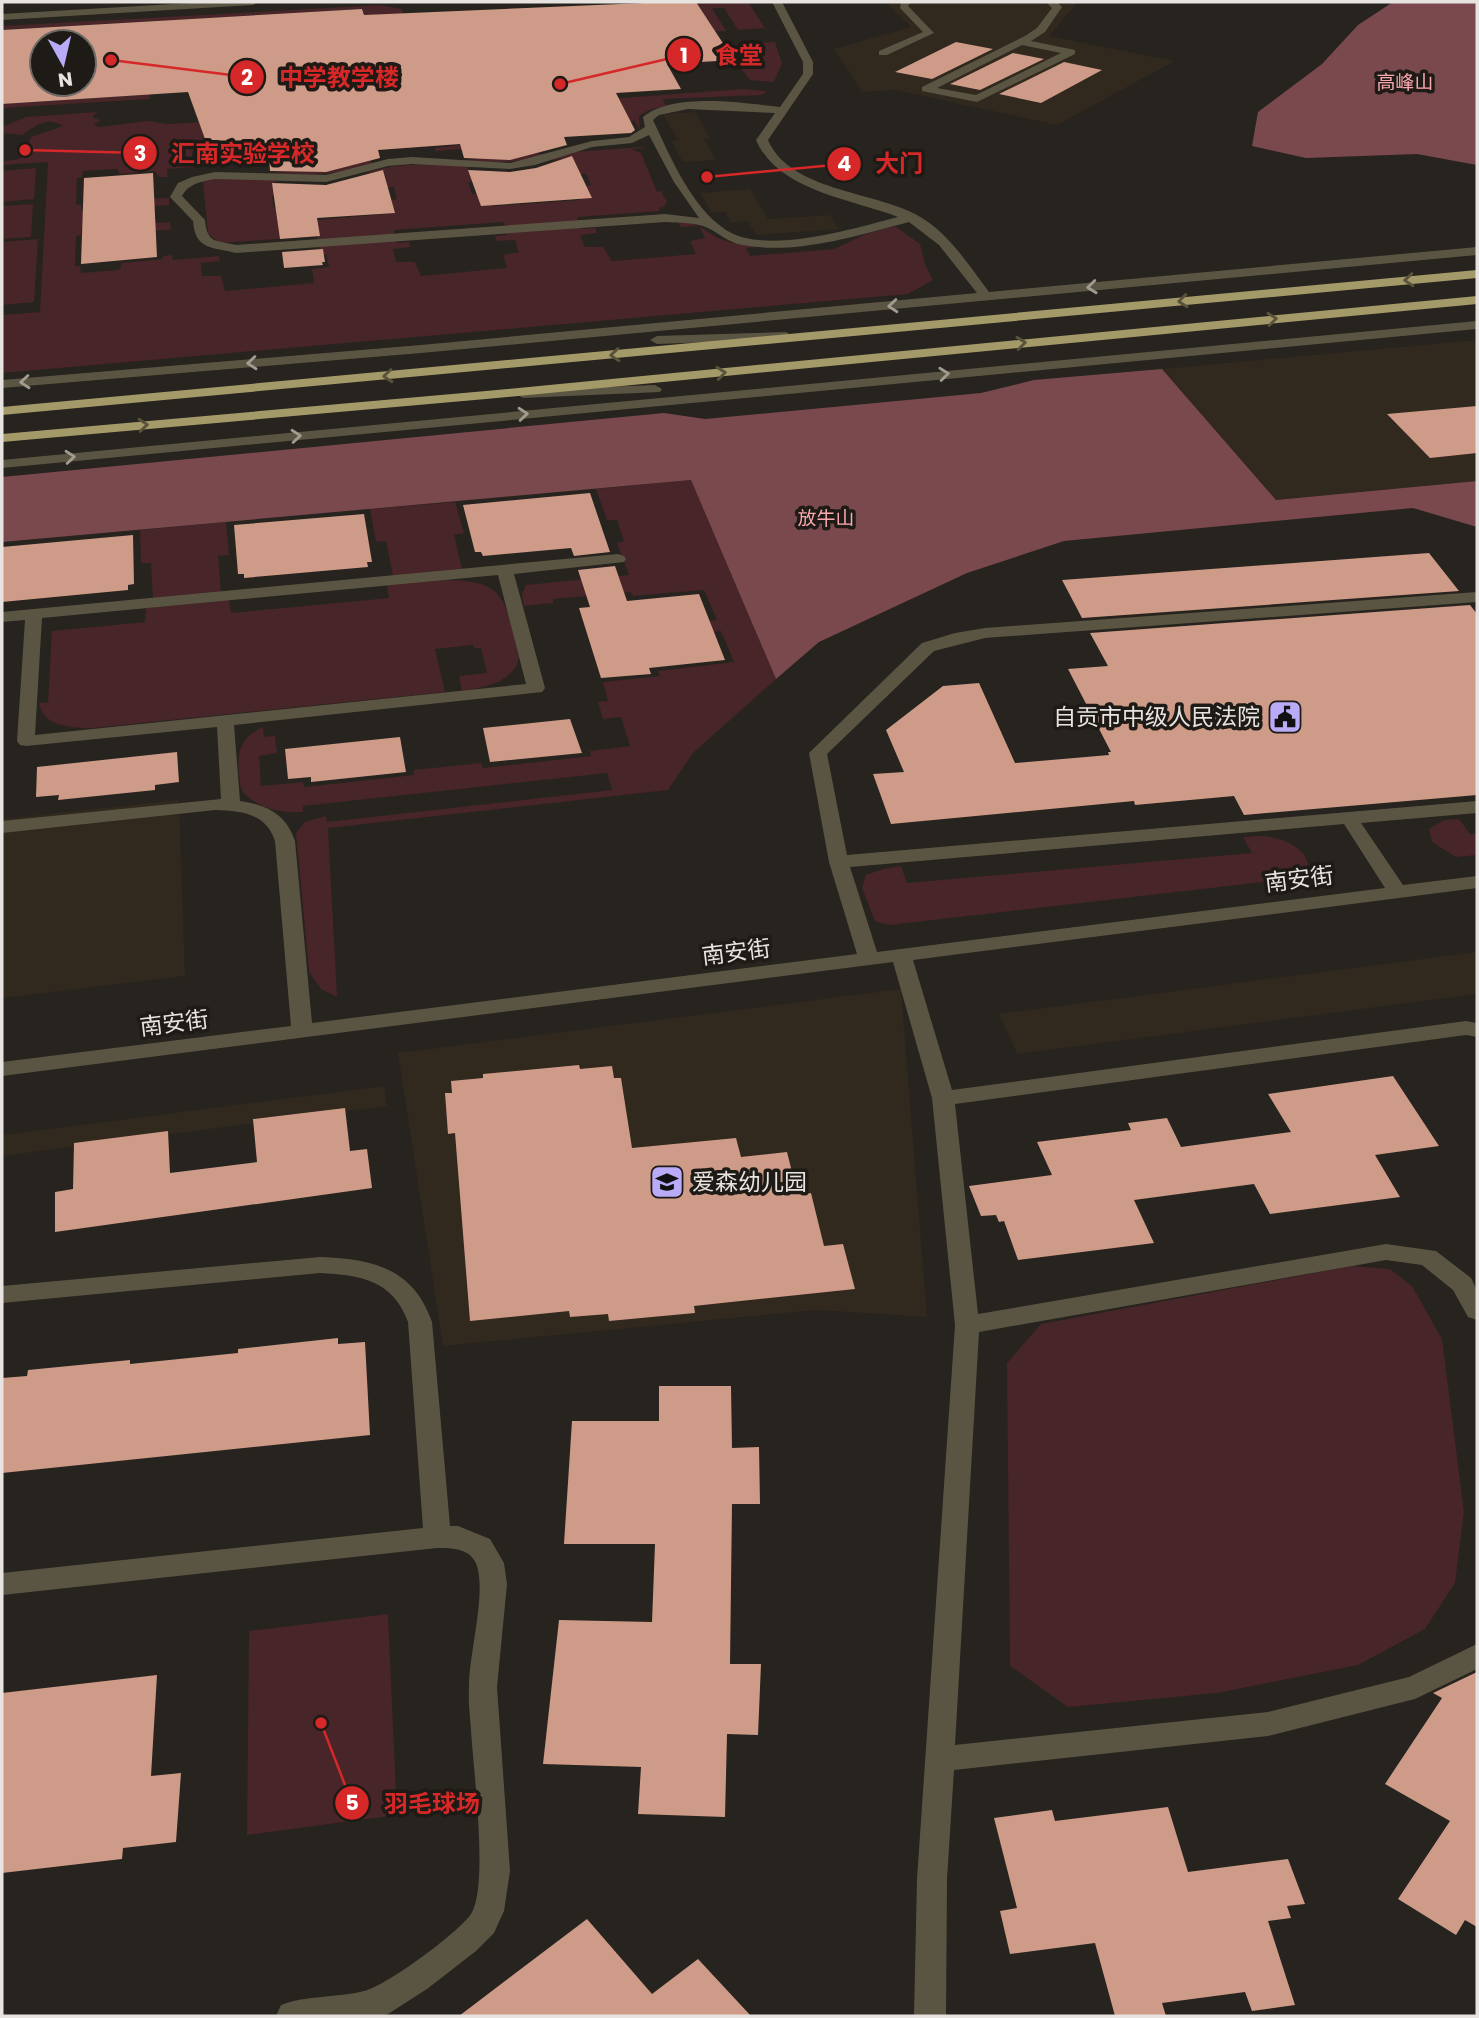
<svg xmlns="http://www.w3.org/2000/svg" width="1479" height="2018" viewBox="0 0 1479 2018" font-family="Poppins,'Noto Sans SC',sans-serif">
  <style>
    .built { fill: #31281e }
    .green { fill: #472528 }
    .forest { fill: #7a494e }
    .building { fill: #ce9b88; fill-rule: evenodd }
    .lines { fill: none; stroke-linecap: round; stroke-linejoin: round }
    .minor { fill: #5a5542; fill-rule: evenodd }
    .highway { fill: #a49969; fill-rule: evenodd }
    .oneway { stroke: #5a533b }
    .oneway2 { stroke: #a09c91 }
    .labels { text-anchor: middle; stroke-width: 7; stroke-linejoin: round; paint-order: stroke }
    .far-park-label { font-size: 19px; fill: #fba9af; stroke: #1e1a15 }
    .poi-label { font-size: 23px; fill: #e6e3e0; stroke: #1e1a15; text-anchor: end }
    .street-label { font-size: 23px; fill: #e6e3e0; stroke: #1e1a15 }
    .leader { fill: none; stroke: #d62828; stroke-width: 2.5 }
    .callout-dot { fill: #d62828; stroke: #1e1a15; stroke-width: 2.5 }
    .mark-label { font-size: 21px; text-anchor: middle; font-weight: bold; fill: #fff }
    .callout-label { font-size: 24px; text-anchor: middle; font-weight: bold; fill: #d62828; stroke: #1e1a15; stroke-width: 7; stroke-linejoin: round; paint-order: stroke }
  </style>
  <rect width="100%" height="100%" fill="#27231e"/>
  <g class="built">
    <polygon points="885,2 1074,2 1077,3 1049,36 1175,61 1057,125 895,90 862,92 834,49 911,27"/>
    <polygon points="695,112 710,138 704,139 716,160 683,162 671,141 678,140 663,114"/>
    <polygon points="750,189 768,219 830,215 839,229 757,235 747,221 731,223 725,212 712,213 700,193"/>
    <polygon points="1477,340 1477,481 1276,500 1162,369"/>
    <polygon points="179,800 185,976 2,998 2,819"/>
    <polygon points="1477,952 1477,994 1017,1054 999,1014"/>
    <polygon points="901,989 927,1317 816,1310 443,1346 398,1053"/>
    <polygon points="384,1086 387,1106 2,1156 2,1135"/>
  </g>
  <g class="green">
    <polygon points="696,2 748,2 765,28 738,30 724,8 712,8 726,31 715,31 708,20 705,20"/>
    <polygon points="380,5 402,9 404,15 365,18 362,9 2,30 2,26"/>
    <polygon points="775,42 782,63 774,82 750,80 733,58 738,58 744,66 757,66 743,43"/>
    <path d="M 742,89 L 767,91 L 762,95 L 663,99 L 666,106 L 649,110 L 639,116 L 640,131 L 635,121 L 624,122 L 535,144 L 539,154 L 550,154 C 517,164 487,163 452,161 L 479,159 L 476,148 L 435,151 L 435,148 L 478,143 L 378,150 L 380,154 L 371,155 L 372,164 C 332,176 302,177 260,174 L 309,170 L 307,160 L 207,138 L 208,149 L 192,151 L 192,162 L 207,161 L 208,166 L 167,169 L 168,177 L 159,177 L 155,171 L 120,174 L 117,169 L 83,171 L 82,177 L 77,178 L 76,204 L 81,205 L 82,210 L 118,208 L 145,199 L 169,198 L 169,205 L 123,208 L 123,225 L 170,222 L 171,230 L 121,231 L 118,226 L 81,229 L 81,235 L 76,236 L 75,266 L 80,266 L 81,273 L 119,270 L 122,263 L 163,259 L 163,256 L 172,255 L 173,260 L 219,256 L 220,261 L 201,263 L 202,276 L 221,276 L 225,291 L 314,283 L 312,269 L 329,267 L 326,254 L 308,255 L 307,250 L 319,249 L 319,246 L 396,240 L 397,243 L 409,242 L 410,247 L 393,249 L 396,262 L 415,262 L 421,276 L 507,268 L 503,255 L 519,252 L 515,240 L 496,241 L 495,236 L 507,235 L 506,232 L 581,227 L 583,229 L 595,228 L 597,233 L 580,235 L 585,247 L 603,247 L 612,261 L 696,254 L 690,241 L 705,238 L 699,226 L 681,227 L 678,222 C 699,221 708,235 726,241 C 741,246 756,246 772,246 L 746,248 L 750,256 L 834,249 L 866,234 L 895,226 L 920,244 L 925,264 L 933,280 L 908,294 L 2,373 L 2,315 L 40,312 L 48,162 L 2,165 L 2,161 C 31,159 22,157 31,137 L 63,126 C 45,116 36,126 22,135 L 2,133 L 2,127 L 26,117 L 97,112 L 92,117 L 100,120 L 94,125 L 99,127 L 148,121 L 167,124 L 595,100 Z"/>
    <polygon points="150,94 150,99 2,108 2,104"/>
    <path d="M 642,147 L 645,148 L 631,149 L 641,153 L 657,192 L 661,191 L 667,202 L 664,207 L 659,208 L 660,211 L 577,217 L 579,222 L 505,227 L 503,222 L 394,230 L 394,235 L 318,241 L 317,236 L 220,243 L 208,234 L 203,181 L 215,178 L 275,180 L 276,190 L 287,195 L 272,196 L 274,208 L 286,207 L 307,221 L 383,214 L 380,202 L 397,199 L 394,187 L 379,188 L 387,182 L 384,171 L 364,173 C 399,162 431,164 467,166 L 471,177 L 482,181 L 468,182 L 472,194 L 490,194 L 494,206 L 580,200 L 575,188 L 591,185 L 586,174 L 571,174 L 578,169 L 573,158 L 551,160 L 574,152 Z"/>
    <polygon points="36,168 34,199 2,202 2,171"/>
    <polygon points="33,204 31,237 2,239 2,206"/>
    <polygon points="38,239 34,302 2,305 2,242"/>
    <path d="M 691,480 L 776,679 L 693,753 L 668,790 L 328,828 L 337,997 L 321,989 L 309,972 L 296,833 L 305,822 L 326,816 L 327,822 L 612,790 L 607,773 L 303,806 L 303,812 C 284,814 261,809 246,795 C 240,790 240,783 239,775 C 237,751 240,738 263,727 L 264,737 L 275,736 L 277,753 L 259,756 L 261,786 L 303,782 L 304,787 L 414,775 L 414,770 L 481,763 L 483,768 L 591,756 L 590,751 L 630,746 L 621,717 L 603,719 L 598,702 L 608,701 L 603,682 L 660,676 L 658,671 L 734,662 L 721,631 L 698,633 L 694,623 L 717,620 L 704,590 L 633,596 L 630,592 L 553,599 L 553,603 L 524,606 L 522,594 L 526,585 L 629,575 L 617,543 L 624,541 L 617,520 L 607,520 L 596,489 Z"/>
    <polygon points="455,502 464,533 454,535 462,569 393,576 386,541 376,542 370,509"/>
    <polygon points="226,522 229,555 218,556 221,592 153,599 151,563 141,563 140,530"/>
    <path d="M 444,580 C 510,580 504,602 519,657 C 515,682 483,688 462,691 L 459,676 L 487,673 L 481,648 L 474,648 L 473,645 L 435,649 L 445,692 L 92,728 C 72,728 43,727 39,703 L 48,702 L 52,631 L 145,622 L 146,608 L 229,600 L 231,613 L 389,598 L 387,585 Z"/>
    <polygon points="1459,819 1470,834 1477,834 1477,855 1456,857 1432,842 1429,829 1444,820"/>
    <path d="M 1259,836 C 1280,836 1317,849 1306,877 L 889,925 L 875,921 L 862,888 L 866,875 L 883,869 L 901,866 L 907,883 L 1252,853 L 1243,837 Z"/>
    <polygon points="1352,1266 1390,1269 1412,1286 1442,1339 1464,1512 1455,1583 1425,1629 1358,1665 1217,1693 1068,1707 1010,1666 1007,1363 1041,1324"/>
    <polygon points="388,1614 397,1815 247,1835 249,1631"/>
  </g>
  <g class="forest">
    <polygon points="1393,2 1477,2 1477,165 1417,154 1306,158 1252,146 1258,112 1322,64 1358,25"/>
    <polygon points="1162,369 1276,500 1477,481 1477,527 1413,508 1064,541 967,573 819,642 776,679 691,480 2,542 2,477 664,413 705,419 981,393 1034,380"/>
  </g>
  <g class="building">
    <path d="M 668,2 L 696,2 L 734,60 L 667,64 L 681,89 L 616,93 L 635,130 L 631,133 L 564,137 L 567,145 L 510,160 L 464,158 L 460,144 L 378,150 L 380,158 L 326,172 L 270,171 L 269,157 L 213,161 L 188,92 L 2,104 L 2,30 L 362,9 L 364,15 ZM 42,42 L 84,42 L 84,84 L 42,84 Z"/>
    <polygon points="956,42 993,49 932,79 895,72"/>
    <polygon points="1013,53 1044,59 980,90 950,84"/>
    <polygon points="1064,62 1102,70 1041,103 999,94"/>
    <polygon points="572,156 592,198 481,206 468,170 510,172 536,168"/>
    <polygon points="383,170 395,213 317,218 320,236 280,239 272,183 326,185"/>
    <polygon points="153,173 157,257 81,264 84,178"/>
    <polygon points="323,249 325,262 322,262 323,265 284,268 282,252"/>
    <polygon points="1477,406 1477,453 1430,458 1387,414"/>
    <polygon points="590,493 610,552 574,556 571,548 483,556 481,552 475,552 463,505"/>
    <polygon points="364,514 372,562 367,562 368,567 244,578 244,574 238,574 234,525"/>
    <polygon points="133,535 134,584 128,585 128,590 2,602 2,547"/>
    <polygon points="1429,553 1459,591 1082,618 1062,580"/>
    <polygon points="615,566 627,601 699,594 725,660 649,668 651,674 601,678 579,608 590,607 578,570"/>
    <polygon points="1470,605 1477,614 1477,795 1244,815 1234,796 1135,805 1134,801 891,824 873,774 904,772 886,730 943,686 979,683 1015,763 1109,755 1108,752 1111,752 1068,669 1108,666 1090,633"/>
    <polygon points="570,719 582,753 490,762 483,728"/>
    <polygon points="400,737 406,772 311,782 311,777 288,779 285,749"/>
    <polygon points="177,752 179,782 155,785 155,790 58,800 59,795 36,797 37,767"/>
    <polygon points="579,1065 580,1069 612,1066 614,1078 621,1078 632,1148 736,1138 741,1157 787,1152 792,1172 799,1171 804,1194 811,1193 824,1246 843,1244 855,1289 694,1306 695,1313 609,1321 608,1314 570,1317 569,1311 470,1321 455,1133 448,1134 445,1093 452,1093 451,1081 483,1078 483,1074"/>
    <polygon points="1393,1076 1439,1146 1375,1155 1400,1197 1270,1214 1254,1184 1134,1200 1154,1243 1018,1260 1004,1221 999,1222 996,1215 981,1216 969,1186 1052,1175 1037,1142 1131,1130 1128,1123 1167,1118 1181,1147 1291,1132 1268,1094"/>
    <polygon points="345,1108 350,1151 367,1149 372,1188 55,1232 55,1192 73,1189 74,1143 168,1131 170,1173 257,1162 253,1119"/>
    <polygon points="338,1338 338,1344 365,1342 370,1435 2,1473 2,1378 27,1376 28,1370 130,1360 130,1364 238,1353 238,1349"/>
    <polygon points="659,1386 731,1386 732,1448 759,1447 760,1504 732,1504 730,1664 761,1664 758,1735 727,1734 725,1817 638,1814 641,1767 543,1764 559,1620 652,1622 655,1544 564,1544 572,1421 659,1421"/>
    <polygon points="1477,1672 1477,1927 1465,1920 1456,1935 1398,1899 1450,1821 1385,1784 1442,1698 1433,1693"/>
    <polygon points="157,1675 151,1776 181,1773 176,1842 123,1848 122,1859 2,1873 2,1693"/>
    <polygon points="1168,1807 1188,1872 1288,1859 1305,1904 1287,1906 1291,1918 1268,1921 1295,2005 1252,2011 1245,1992 1162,2003 1166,2016 1115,2016 1095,1943 1010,1954 1000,1911 1017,1908 994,1818 1052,1810 1055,1821"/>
    <polygon points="587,1919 652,1994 698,1959 751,2016 459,2016"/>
  </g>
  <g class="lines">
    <g class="minor">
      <polygon points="208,2 258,2 253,5 2,20 2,14"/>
      <path d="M 772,2 L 782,2 L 813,62 L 813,74 L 768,140 C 790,191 873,191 917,215 C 948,232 968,264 989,292 L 1477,247 L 1477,255 L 421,353 L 2,388 L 2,380 L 421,345 L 977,293 L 939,245 L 909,222 C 856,236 797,255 742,245 C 728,242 720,234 708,228 C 695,222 679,223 665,222 L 236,253 C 212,247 195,250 193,221 L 170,197 L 178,183 L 192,177 L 215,172 L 326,175 L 388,159 L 412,157 L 510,163 L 592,141 L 629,137 L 645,127 L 643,117 C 674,92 742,103 780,107 L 803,74 L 803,62 ZM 688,109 L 775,113 L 756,140 C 778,191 851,199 898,217 C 855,228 766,256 726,230 C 691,207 670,156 653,120 L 659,115 ZM 649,135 L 674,182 L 699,218 L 665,214 L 236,245 C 216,240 207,244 205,220 L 182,196 C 189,183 201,182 215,179 L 326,182 L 388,166 L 412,164 L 510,169 L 535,165 L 592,147 L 632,143 Z"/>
      <polygon points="901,2 911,2 908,6 934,33 887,55 879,55 879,51 923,32 900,8"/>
      <path d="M 1046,2 L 1057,2 L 1062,7 L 1045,32 L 1031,41 L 1075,50 L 1075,54 L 977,102 L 922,91 L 922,87 L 1025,36 L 1037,28 L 1052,8 ZM 1022,45 L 1061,53 L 976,95 L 937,88 Z"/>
      <polygon points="1477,321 1477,329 2,468 2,460"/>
      <polygon points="786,332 793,336 791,339 657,344 650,340 657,336"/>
      <polygon points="655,385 662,389 660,392 523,398 516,394 523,390"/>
      <path d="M 618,554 L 624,556 L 626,559 L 624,562 L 514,574 L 545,688 L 542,692 L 234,725 L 240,801 C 267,805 286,814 295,841 L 312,1023 L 857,954 L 829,862 L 809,753 L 922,643 L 955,633 L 985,628 L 1477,592 L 1477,602 L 985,638 L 934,651 L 827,754 L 847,855 L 1477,801 L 1477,813 L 1361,823 L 1403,885 L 1477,876 L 1477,888 L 913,960 L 952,1090 L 1466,1021 L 1477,1023 L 1477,1037 L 1466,1035 L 955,1104 L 978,1314 L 1386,1244 L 1436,1251 L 1471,1278 L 1477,1290 L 1477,1320 L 1468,1317 L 1453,1290 L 1422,1265 L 1386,1260 L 979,1332 L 955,1745 L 1268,1712 L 1409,1677 L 1477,1644 L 1477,1669 L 1415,1699 L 1268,1736 L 954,1770 L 947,1879 L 946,2016 L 914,2016 L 917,1879 L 955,1325 L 932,1098 L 893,962 L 2,1076 L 2,1062 L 291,1026 L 275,841 C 266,813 241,811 215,810 L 2,833 L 2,821 L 221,799 L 217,727 L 26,746 L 20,745 L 17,741 L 25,620 L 2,622 L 2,612 ZM 498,575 L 526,684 L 35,735 L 42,618 ZM 1344,824 L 1385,888 L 877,952 L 850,867 Z"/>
      <path d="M 320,1257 C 373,1259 413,1268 432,1322 L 450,1526 L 458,1526 L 490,1539 L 504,1563 L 507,1584 L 497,1687 L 510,1871 L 504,1911 L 494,1933 L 476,1951 L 427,1989 L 388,2014 L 382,2016 L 276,2016 L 281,2005 C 307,1995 337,1998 364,1991 C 386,1986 458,1933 471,1914 C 489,1887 473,1767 471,1730 C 470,1716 468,1701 469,1687 C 469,1653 486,1596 477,1566 C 471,1548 452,1548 437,1548 L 2,1595 L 2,1573 L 423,1528 L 408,1322 C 393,1280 360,1275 320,1273 L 2,1303 L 2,1286 Z"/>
    </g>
    <g class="highway">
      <polygon points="1477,270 1477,278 2,415 2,407"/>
      <polygon points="1477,296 1477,304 486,399 2,442 2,434 486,391"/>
    </g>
  </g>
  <defs><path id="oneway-chevron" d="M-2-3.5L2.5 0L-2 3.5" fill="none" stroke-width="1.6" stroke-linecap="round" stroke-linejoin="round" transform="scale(1.75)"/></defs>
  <g class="oneway">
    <use href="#oneway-chevron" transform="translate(1409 280) rotate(175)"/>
    <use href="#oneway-chevron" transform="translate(1183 301) rotate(174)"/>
    <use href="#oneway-chevron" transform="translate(1272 319) rotate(-6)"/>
    <use href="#oneway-chevron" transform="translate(1021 343) rotate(-6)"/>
    <use href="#oneway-chevron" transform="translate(615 355) rotate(175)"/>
    <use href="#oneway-chevron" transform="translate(721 373) rotate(-6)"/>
    <use href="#oneway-chevron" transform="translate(388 376) rotate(175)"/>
    <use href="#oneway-chevron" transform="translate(143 425) rotate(-5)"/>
  </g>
  <g class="oneway2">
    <use href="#oneway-chevron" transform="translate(1092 287) rotate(174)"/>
    <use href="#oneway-chevron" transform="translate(893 306) rotate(175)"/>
    <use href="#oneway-chevron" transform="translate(252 363) rotate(175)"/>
    <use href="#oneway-chevron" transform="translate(944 374) rotate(-6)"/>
    <use href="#oneway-chevron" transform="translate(25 382) rotate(175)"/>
    <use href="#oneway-chevron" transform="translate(523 414) rotate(-5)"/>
    <use href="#oneway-chevron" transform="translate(296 436) rotate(-5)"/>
    <use href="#oneway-chevron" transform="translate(70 457) rotate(-5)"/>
  </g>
  <defs>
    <symbol id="civic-square" viewBox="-11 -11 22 22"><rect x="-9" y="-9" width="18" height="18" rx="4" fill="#b9abf7" stroke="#1e1a15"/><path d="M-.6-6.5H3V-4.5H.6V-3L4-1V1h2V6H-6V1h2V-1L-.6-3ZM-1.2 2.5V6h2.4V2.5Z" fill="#111"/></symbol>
    <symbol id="school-square" viewBox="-11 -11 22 22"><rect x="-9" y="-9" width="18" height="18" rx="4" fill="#b9abf7" stroke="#1e1a15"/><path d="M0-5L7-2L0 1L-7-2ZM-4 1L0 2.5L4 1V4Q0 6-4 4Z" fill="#111"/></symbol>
  </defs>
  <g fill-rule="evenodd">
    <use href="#civic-square" x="1266" y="698" width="38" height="38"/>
    <use href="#school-square" x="648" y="1163" width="38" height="38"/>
  </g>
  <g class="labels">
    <g class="far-park-label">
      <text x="1405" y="89">高峰山</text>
      <text x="826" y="525">放牛山</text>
    </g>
    <g class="poi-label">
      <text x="1260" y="725">自贡市中级人民法院</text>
      <text x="692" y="1190" text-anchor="start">爱森幼儿园</text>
    </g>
    <g class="street-label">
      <text transform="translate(1299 879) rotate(-7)" y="8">南安街</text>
      <text transform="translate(736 952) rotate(-7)" y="8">南安街</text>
      <text transform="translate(174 1023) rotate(-7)" y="8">南安街</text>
    </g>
  </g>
  <path class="leader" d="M560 84L684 55M111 60L247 77M25 150L140 153M707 177L844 164M321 1723L352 1803"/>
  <g class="callout-dot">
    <circle cx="560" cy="84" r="7"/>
    <circle cx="111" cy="60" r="7"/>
    <circle cx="25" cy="150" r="7"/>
    <circle cx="707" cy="177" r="7"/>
    <circle cx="321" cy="1723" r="7"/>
    <circle cx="684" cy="55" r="18"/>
    <circle cx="247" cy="77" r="18"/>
    <circle cx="140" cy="153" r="18"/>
    <circle cx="844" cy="164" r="18"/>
    <circle cx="352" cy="1803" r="18"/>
  </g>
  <g class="mark-label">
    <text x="684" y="63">1</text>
    <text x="247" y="85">2</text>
    <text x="140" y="161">3</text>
    <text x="844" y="171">4</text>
    <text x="352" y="1810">5</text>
  </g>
  <g class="callout-label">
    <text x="739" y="64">食堂</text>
    <text x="339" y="86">中学教学楼</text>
    <text x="243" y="162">汇南实验学校</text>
    <text x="899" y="172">大门</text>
    <text x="432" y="1812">羽毛球场</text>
  </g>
  <rect width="1479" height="2018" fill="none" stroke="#e6e3e0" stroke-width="7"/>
  <g transform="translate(63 63) rotate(172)"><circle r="33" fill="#1e1a15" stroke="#6e6a66" stroke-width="2"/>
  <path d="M0-5L12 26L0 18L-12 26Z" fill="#b9abf7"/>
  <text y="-10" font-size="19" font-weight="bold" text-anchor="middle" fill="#e6e3e0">N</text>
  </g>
</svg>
